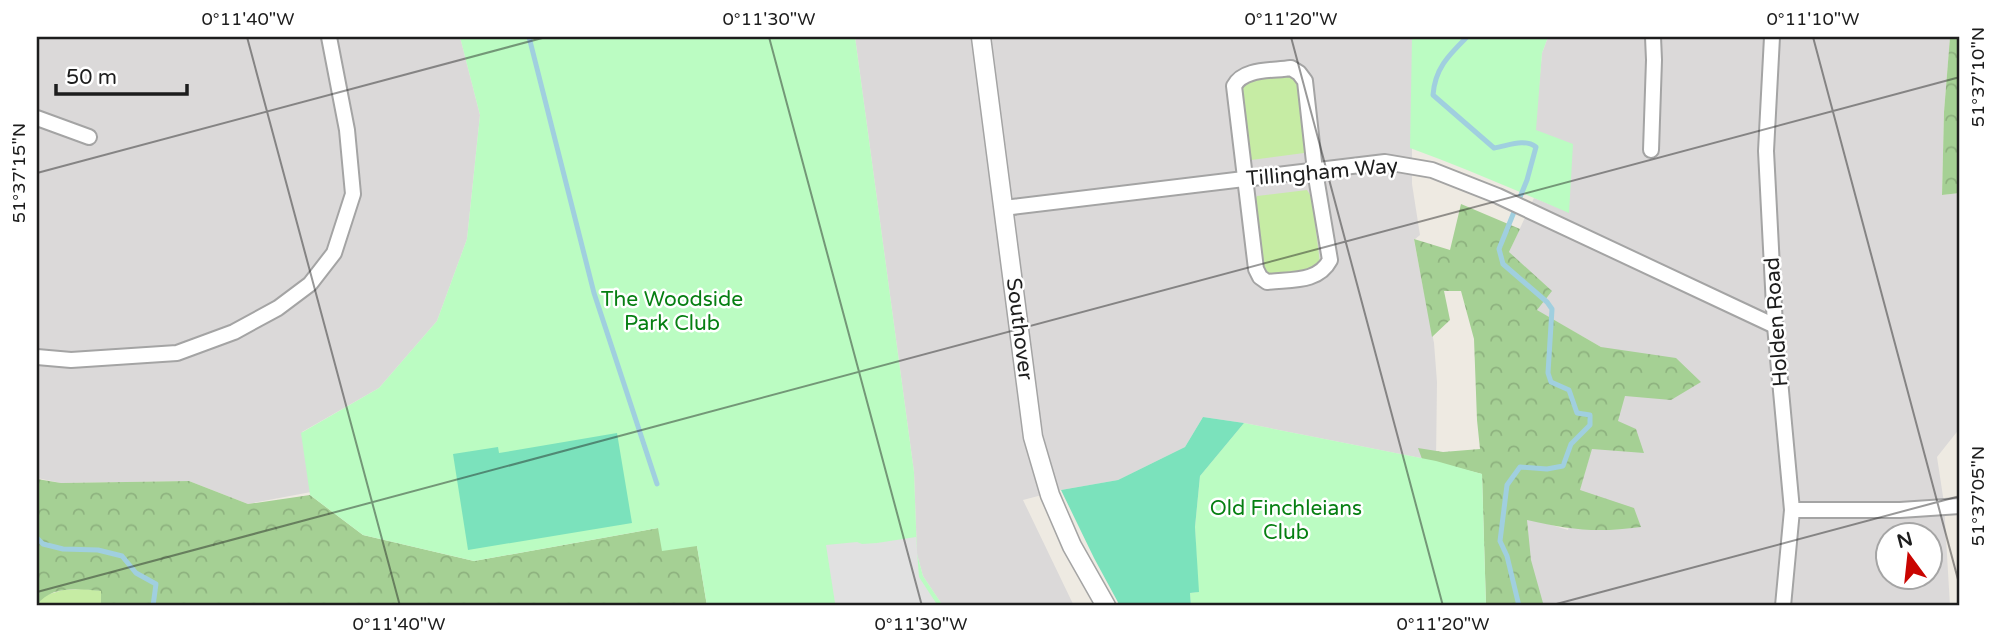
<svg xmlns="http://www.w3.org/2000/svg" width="1997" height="643" viewBox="0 0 1997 643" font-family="'Varela Round',sans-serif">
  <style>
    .residential { fill: #dbd9d9; fill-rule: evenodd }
    .grass { fill: #c6eca4 }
    .forest { fill: url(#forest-crowns) }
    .park { fill: #bbfcc2 }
    .pitch { fill: #7be2bc }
    .parking { fill: #e1e1e1 }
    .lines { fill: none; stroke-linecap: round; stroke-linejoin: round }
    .stream { stroke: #a0cfdf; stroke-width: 5 }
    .minor-casing { stroke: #a4a4a4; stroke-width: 18 }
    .tertiary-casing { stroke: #a4a4a4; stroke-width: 21 }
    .minor { stroke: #fff; stroke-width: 14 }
    .tertiary { stroke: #fff; stroke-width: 18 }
    .ticks { fill: none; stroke: #1d1d1d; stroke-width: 2; stroke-opacity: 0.45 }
    .labels { text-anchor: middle; stroke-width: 5; stroke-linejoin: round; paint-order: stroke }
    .street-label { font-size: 21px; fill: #1d1d1d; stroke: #fff }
    .park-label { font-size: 21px; fill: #067f12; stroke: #fff }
    .neatline { fill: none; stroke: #1d1d1d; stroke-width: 2.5 }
    .ticks-label { font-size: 18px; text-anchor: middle; fill: #1d1d1d }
  </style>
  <defs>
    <pattern id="forest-crowns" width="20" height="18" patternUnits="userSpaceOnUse" patternTransform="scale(1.75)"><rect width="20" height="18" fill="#a5d094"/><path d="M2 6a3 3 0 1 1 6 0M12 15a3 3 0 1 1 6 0" fill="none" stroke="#8eb27f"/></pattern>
  </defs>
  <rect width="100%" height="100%" fill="#eeeae2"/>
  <g class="residential">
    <polygon points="37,37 460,37 480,115 467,239 437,321 379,388 302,432 311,492 248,504 189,481 61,483 37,478"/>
    <polygon points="855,37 1412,37 1412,184 1420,235 1414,240 1434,343 1437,382 1436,461 1244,423 1203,417 1185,447 1118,480 1061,490 1023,500 1074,606 943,606 923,576 917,554 914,472"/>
    <path d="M 1548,37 L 1950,37 L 1944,112 L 1942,195 L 1960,193 L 1960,428 L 1937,457 L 1944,503 L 1950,606 L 1523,606 L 1519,515 L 1568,530 L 1619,355 L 1601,347 L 1536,310 L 1509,252 L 1534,198 L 1569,212 L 1535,130 L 1542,53 ZM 1888,534 L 1930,534 L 1930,576 L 1888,576 Z"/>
  </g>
  <g class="grass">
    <polygon points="1291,75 1299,82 1306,143 1304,153 1251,160 1247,150 1240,89 1248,79"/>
    <polygon points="1307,190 1312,198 1320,263 1313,272 1268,275 1262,266 1254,203 1257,196"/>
    <polygon points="84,589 102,591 101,606 37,606 43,596 63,590"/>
  </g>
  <g class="forest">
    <polygon points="1950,37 1960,37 1960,193 1942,195 1944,112"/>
    <path d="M 1461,204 L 1520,229 L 1509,252 L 1552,291 L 1537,310 L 1601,347 L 1676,358 L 1701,382 L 1671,400 L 1625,396 L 1618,421 L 1636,429 L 1644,453 L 1592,449 L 1580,490 L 1634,508 L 1641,527 C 1597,533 1570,530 1527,520 L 1531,560 L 1543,603 L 1547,606 L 1486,606 L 1482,474 L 1422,459 L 1418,448 L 1443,452 L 1480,449 L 1477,420 L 1474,339 L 1461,291 L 1444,291 L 1450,320 L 1432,337 L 1414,239 L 1450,250 Z"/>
    <path d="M 37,479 L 61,483 L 189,481 L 248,504 L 310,495 L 363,535 L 474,561 L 658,528 L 697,546 L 707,606 L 101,606 L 101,591 C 79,589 51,585 37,605 Z"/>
  </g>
  <g class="park">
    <polygon points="460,37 855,37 914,472 917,554 923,576 943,606 707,606 697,546 662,551 658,528 474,561 363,535 310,495 301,433 379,388 437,321 467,239 480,115"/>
    <path d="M 1412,37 L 1548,37 L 1542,53 L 1536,130 L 1573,144 L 1569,213 C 1516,190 1464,168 1410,148 Z"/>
    <polygon points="1244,423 1436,461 1482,474 1486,606 1191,606 1190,593 1198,592 1195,527 1200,476"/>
  </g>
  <g class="pitch">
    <polygon points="1203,417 1244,423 1200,476 1195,527 1199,592 1190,593 1191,606 1120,606 1094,558 1061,490 1118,480 1185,447"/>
    <polygon points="617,433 632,523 468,550 453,454 498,447 499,453"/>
  </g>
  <polygon class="parking" points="916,537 919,577 938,606 856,606 835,603 826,545 857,542 862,544 877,543"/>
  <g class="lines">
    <g class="stream">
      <polyline points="529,37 594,293 657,484"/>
      <path d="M 1467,37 C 1449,55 1435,68 1433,95 L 1494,148 C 1508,146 1524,138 1536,147 L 1527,180 L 1499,249 L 1503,264 L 1547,302 L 1552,309 L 1548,373 L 1551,382 L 1569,390 L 1577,413 L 1590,415 L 1590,425 L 1571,444 L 1563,466 L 1547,469 L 1520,467 L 1507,485 L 1500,541 L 1507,556 L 1519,606"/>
      <polyline points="37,538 43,544 63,549 98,550 122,556 136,573 156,584 153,606"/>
    </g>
    <defs>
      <g id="minor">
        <polyline points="1772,37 1766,151 1775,326 1792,510 1783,606"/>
        <path d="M 1291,68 L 1299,73 L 1305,81 L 1315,171 L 1330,260 C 1318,283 1291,279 1267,282 L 1260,277 L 1256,269 L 1234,86 C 1243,68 1272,71 1291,68 Z"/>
        <polyline points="37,118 89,137"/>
        <polyline points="1651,150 1654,60 1653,37"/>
        <polyline points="1004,208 1385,162 1432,170 1498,196 1775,326"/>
        <polyline points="37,357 71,360 177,353 234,332 278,308 310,284 334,253 353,194 347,130 329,37"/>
        <polyline points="1792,510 1900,510 1960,506"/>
      </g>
      <polyline id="tertiary" points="981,37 1033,437 1050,495 1072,546 1106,606"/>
    </defs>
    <use href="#minor" class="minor-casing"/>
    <use href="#tertiary" class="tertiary-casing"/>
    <use href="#minor" class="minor"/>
    <use href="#tertiary" class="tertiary"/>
  </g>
  <path class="ticks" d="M 247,37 L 400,606M 769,37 L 922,606M 1291,37 L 1443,606M 1813,37 L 1960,587M 37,173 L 546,37M 37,592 L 1960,77M 1549,606 L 1960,496"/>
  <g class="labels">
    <g class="street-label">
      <text transform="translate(1322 172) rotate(-5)" y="7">Tillingham Way</text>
      <text transform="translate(1776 322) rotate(-94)" y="7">Holden Road</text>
      <text transform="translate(1020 329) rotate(83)" y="7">Southover</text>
    </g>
    <g class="park-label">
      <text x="672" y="306">The Woodside<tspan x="672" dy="24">Park Club</tspan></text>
      <text x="1286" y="515">Old Finchleians<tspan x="1286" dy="24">Club</tspan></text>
    </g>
  </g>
  <rect width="1997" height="643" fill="none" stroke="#ffffff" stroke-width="77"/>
  <g transform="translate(1909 556) rotate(345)"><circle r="33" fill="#ffffff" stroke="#a5a5a5" stroke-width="2"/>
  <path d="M0-5L12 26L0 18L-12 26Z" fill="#c90400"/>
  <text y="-10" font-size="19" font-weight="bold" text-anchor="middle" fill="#1d1d1d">N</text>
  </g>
  <path d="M56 84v10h131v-10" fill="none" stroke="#1d1d1d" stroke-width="3.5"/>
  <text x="66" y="84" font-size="21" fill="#1d1d1d" stroke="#ffffff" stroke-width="5" paint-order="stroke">50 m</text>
  <rect x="38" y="38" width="1920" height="566" class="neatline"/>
  <g class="ticks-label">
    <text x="248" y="25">0°11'40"W</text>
    <text x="769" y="25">0°11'30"W</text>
    <text x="1291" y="25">0°11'20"W</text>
    <text x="1813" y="25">0°11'10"W</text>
    <text transform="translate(1978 77) rotate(-90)" y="6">51°37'10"N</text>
    <text transform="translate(19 173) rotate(-90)" y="6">51°37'15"N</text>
    <text transform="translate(1978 496) rotate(-90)" y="6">51°37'05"N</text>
    <text x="399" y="630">0°11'40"W</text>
    <text x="921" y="630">0°11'30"W</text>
    <text x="1443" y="630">0°11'20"W</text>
  </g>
</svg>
